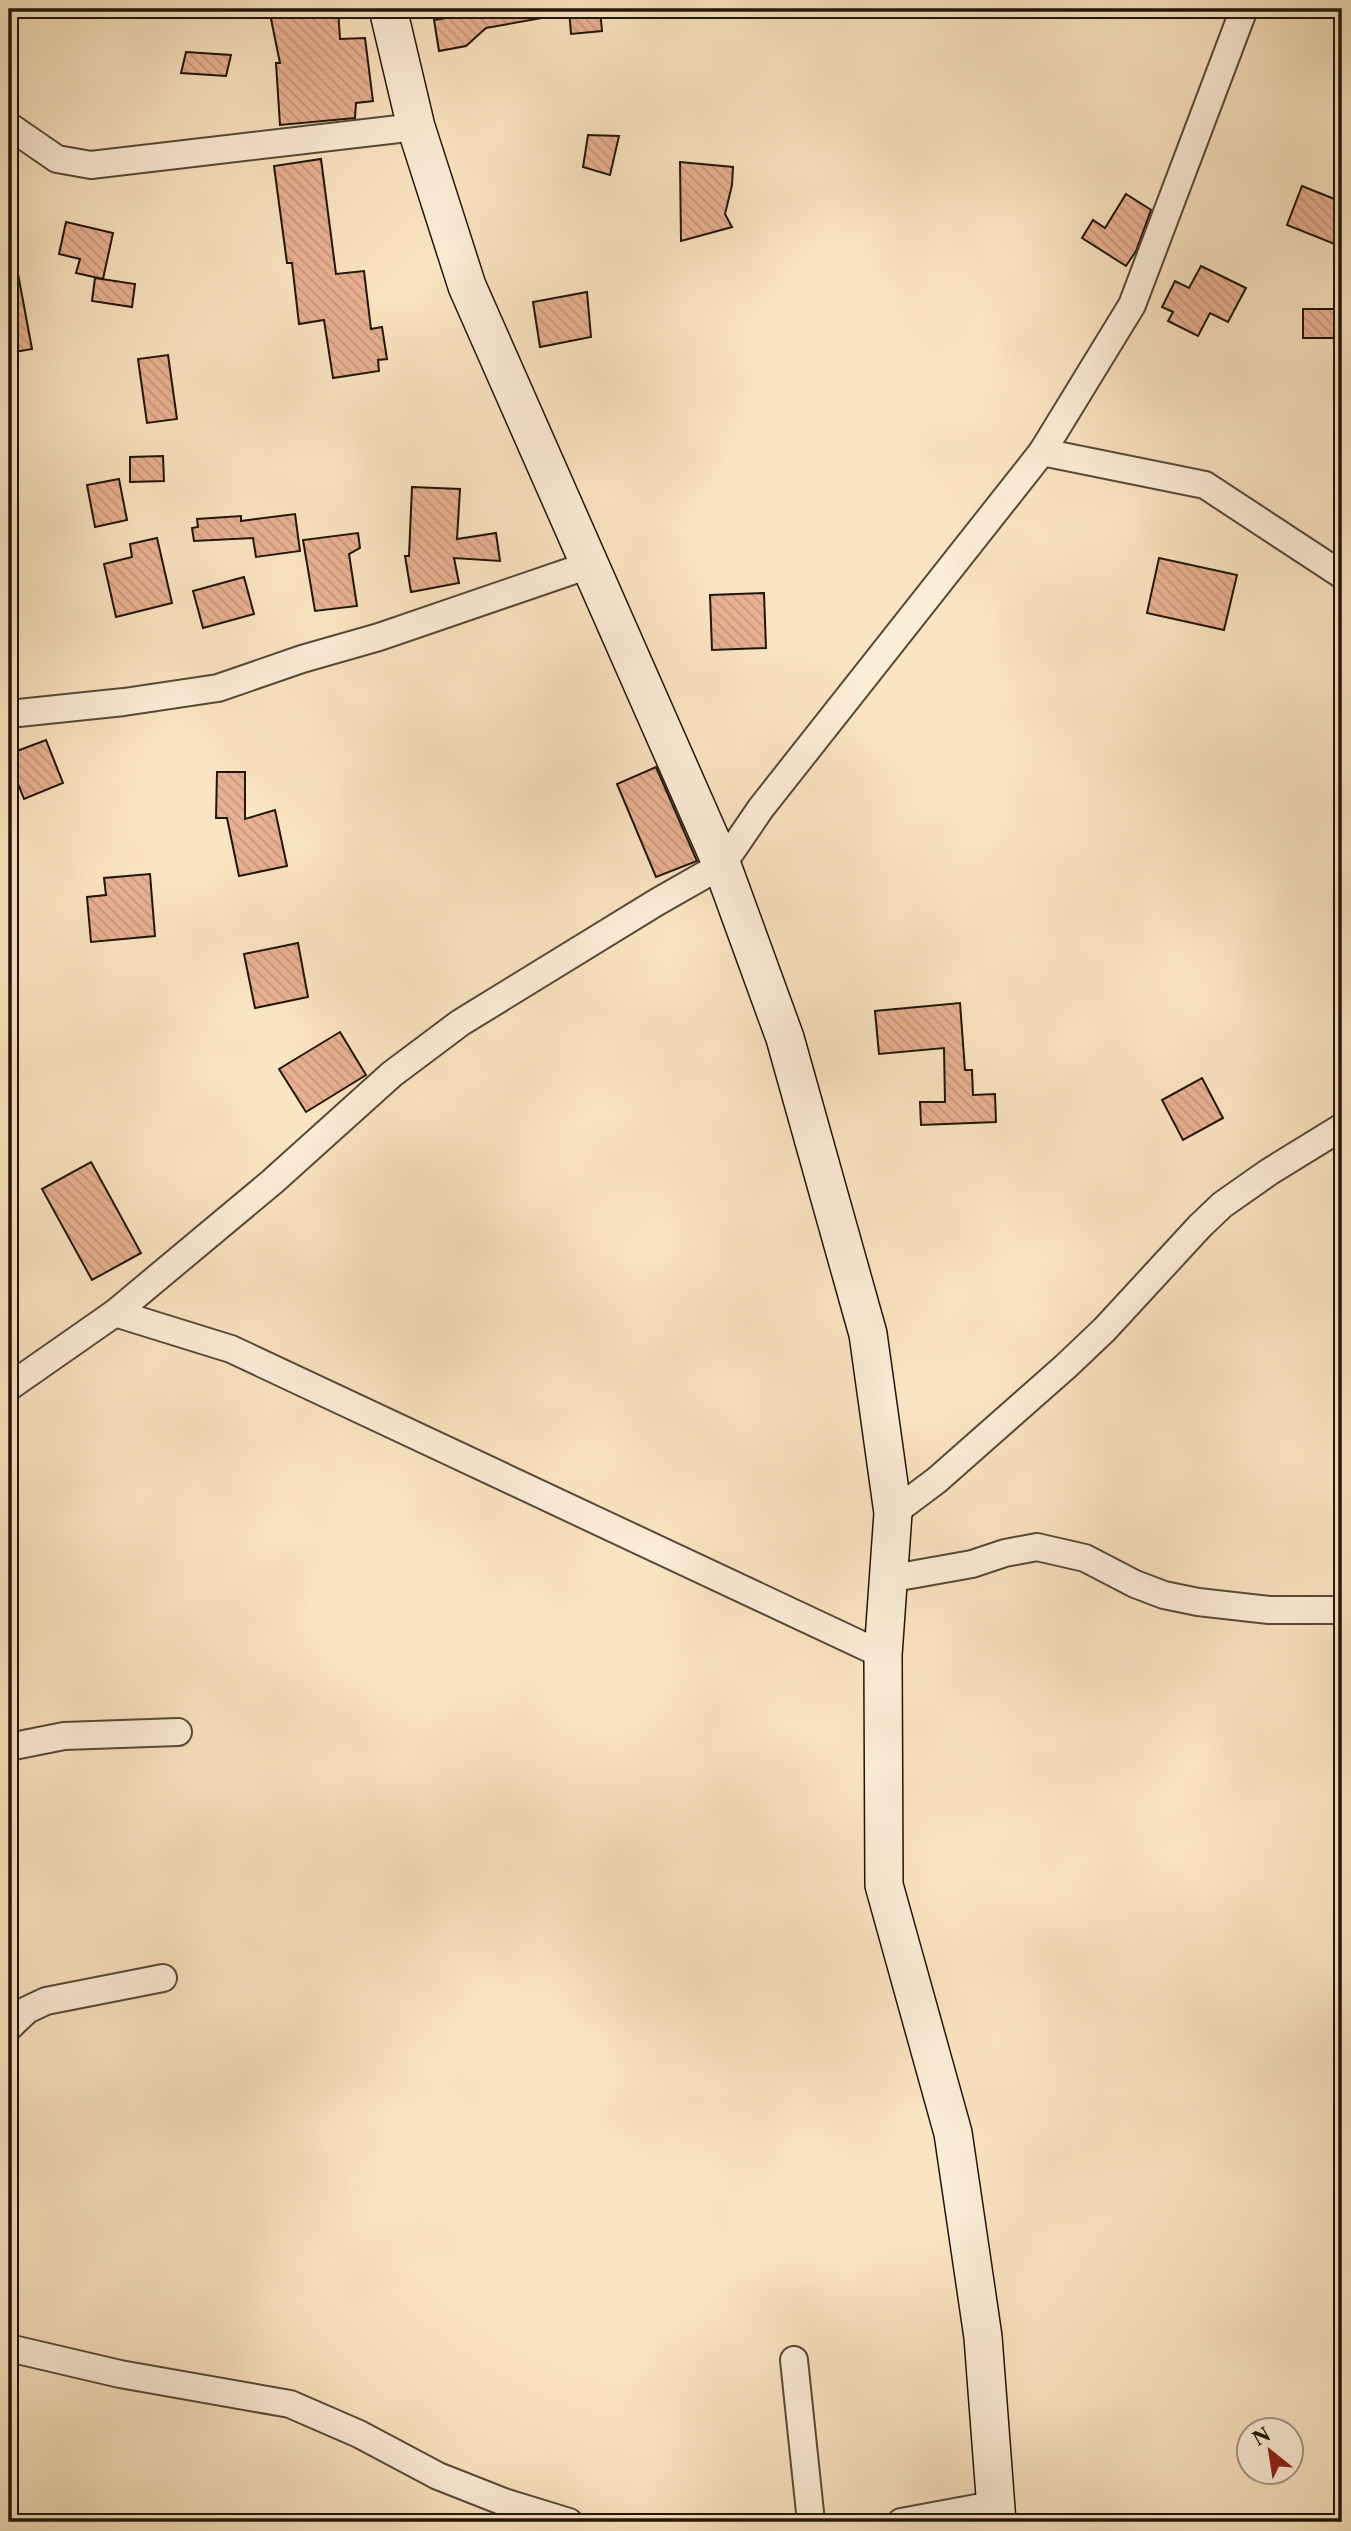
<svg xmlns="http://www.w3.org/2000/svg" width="1351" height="2531" viewBox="0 0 1351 2531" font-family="'Libre Caslon Text',serif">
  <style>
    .building { fill: url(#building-back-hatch); stroke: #1f1509; stroke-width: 2 }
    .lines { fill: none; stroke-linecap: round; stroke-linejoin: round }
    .minor-casing { stroke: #564937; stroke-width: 30 }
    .secondary-casing { stroke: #1f1509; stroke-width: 40 }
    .minor { stroke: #fcedd7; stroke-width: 26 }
    .secondary { stroke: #fcedd7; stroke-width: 37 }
  </style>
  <defs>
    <pattern id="building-back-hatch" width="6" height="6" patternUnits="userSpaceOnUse" patternTransform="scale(1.75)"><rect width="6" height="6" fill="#e9b192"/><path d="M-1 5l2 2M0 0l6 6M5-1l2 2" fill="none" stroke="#c7977d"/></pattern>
  </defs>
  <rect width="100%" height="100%" fill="#fbe4c1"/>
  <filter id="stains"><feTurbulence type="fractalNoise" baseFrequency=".00286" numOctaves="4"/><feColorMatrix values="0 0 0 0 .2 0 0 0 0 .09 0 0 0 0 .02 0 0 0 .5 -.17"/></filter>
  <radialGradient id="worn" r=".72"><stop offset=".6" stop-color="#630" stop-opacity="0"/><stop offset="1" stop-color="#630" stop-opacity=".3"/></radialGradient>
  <g class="building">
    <polygon points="304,9 338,9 340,39 365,38 373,101 356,103 355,118 280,125 276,63 280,63 270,14"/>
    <polygon points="476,9 541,9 542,18 486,28 466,46 439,51 434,20 477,13"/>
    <polygon points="569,9 600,9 602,31 571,34"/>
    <polygon points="186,52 231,55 226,76 181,73"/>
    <polygon points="588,135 619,136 610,175 583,167"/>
    <polygon points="321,159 336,274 364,271 371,329 382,327 387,359 378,360 379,371 333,378 324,320 299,324 292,263 287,263 274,166"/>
    <polygon points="680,162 733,167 732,185 725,214 732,227 681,241"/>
    <polygon points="1302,186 1342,202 1342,230 1337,245 1287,225"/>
    <polygon points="1126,194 1151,210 1136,251 1126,266 1082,238 1093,220 1105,228"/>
    <polygon points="66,222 113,233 103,279 76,273 80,259 59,254"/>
    <polygon points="1201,266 1246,288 1228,322 1210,313 1198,336 1168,321 1173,312 1162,307 1175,281 1189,288"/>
    <polygon points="18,274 32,349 9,353 9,275"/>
    <polygon points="95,278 135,284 132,307 92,301"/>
    <polygon points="587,292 591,337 540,347 533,302"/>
    <rect x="1303" y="309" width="39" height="29"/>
    <polygon points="168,355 177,419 147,423 138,359"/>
    <polygon points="163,456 164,481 130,482 130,457"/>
    <polygon points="119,479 127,520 95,527 87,485"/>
    <polygon points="412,487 460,489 457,539 496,533 500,561 454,558 459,583 411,592 405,556 409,556"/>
    <polygon points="295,514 300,551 256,557 253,538 194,541 192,528 198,527 197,519 241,516 241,521"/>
    <polygon points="358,533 360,548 349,554 357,606 315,611 303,540"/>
    <polygon points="157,538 172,603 116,617 104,564 132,557 130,544"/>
    <polygon points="1159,558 1237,575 1224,630 1147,613"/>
    <polygon points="244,577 254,614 203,628 193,591"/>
    <polygon points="764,593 766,648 712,650 710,595"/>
    <polygon points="46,740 63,783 24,799 9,761 9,754"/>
    <polygon points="656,767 697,861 656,877 617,784"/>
    <polygon points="217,772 245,772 245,819 275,810 287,866 239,876 227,818 216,818"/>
    <polygon points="150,874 155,936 91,942 87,897 106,895 104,878"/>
    <polygon points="298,943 308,997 255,1008 244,954"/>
    <polygon points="960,1003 965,1070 972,1070 973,1095 995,1094 996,1122 921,1125 920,1102 945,1102 944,1048 879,1054 875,1011"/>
    <polygon points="340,1032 366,1075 306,1112 279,1069"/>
    <polygon points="1202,1078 1223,1118 1183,1140 1162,1100"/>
    <polygon points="91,1162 141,1253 92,1280 42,1189"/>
  </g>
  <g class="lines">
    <defs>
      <g id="minor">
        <polyline points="9,126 57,159 91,165 416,127"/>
        <polyline points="1042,452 1205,485 1342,575"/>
        <polyline points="9,714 124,702 218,688 302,659 379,637 589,565"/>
        <polyline points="115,1313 231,1349 883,1655"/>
        <polyline points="9,1387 115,1313 272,1182 392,1074 460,1023 657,902 722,865 761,808 1042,452 1132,305 1244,9"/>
        <polyline points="893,1513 937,1480 1065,1367 1105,1329 1200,1226 1222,1205 1269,1172 1342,1127"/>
        <polyline points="888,1579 972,1564 1005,1553 1037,1547 1085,1558 1135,1584 1164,1595 1198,1602 1269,1610 1342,1610"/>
        <polyline points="9,1747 64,1736 178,1732"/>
        <polyline points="9,2027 27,2010 46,2001 163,1978"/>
        <polyline points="9,2348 120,2374 290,2404 359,2434 438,2476 504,2502 569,2522"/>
        <polyline points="794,2360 811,2522"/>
        <polyline points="901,2522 998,2504"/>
      </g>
      <polyline id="secondary" points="388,9 416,127 467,286 722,865 785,1038 868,1334 893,1513 883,1655 884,1885 953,2133 983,2337 997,2522"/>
    </defs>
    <use href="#minor" class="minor-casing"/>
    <use href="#secondary" class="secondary-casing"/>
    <use href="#minor" class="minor"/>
    <use href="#secondary" class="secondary"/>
  </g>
  <rect width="1351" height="2531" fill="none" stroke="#fbe4c1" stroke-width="35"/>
  <rect x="10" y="10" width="1330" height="2510" fill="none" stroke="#1f1509" stroke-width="3.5"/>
  <rect x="18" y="18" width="1316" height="2496" fill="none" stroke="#1f1509" stroke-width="2"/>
  <g transform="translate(1270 2451) rotate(330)"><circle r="33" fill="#fcedd7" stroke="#a49785" stroke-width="2"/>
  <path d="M0-5L12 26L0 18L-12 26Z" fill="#8f2418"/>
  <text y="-10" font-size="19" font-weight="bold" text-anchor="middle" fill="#1f1509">N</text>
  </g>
  <rect width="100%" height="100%" filter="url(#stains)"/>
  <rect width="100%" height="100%" fill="url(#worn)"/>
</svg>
